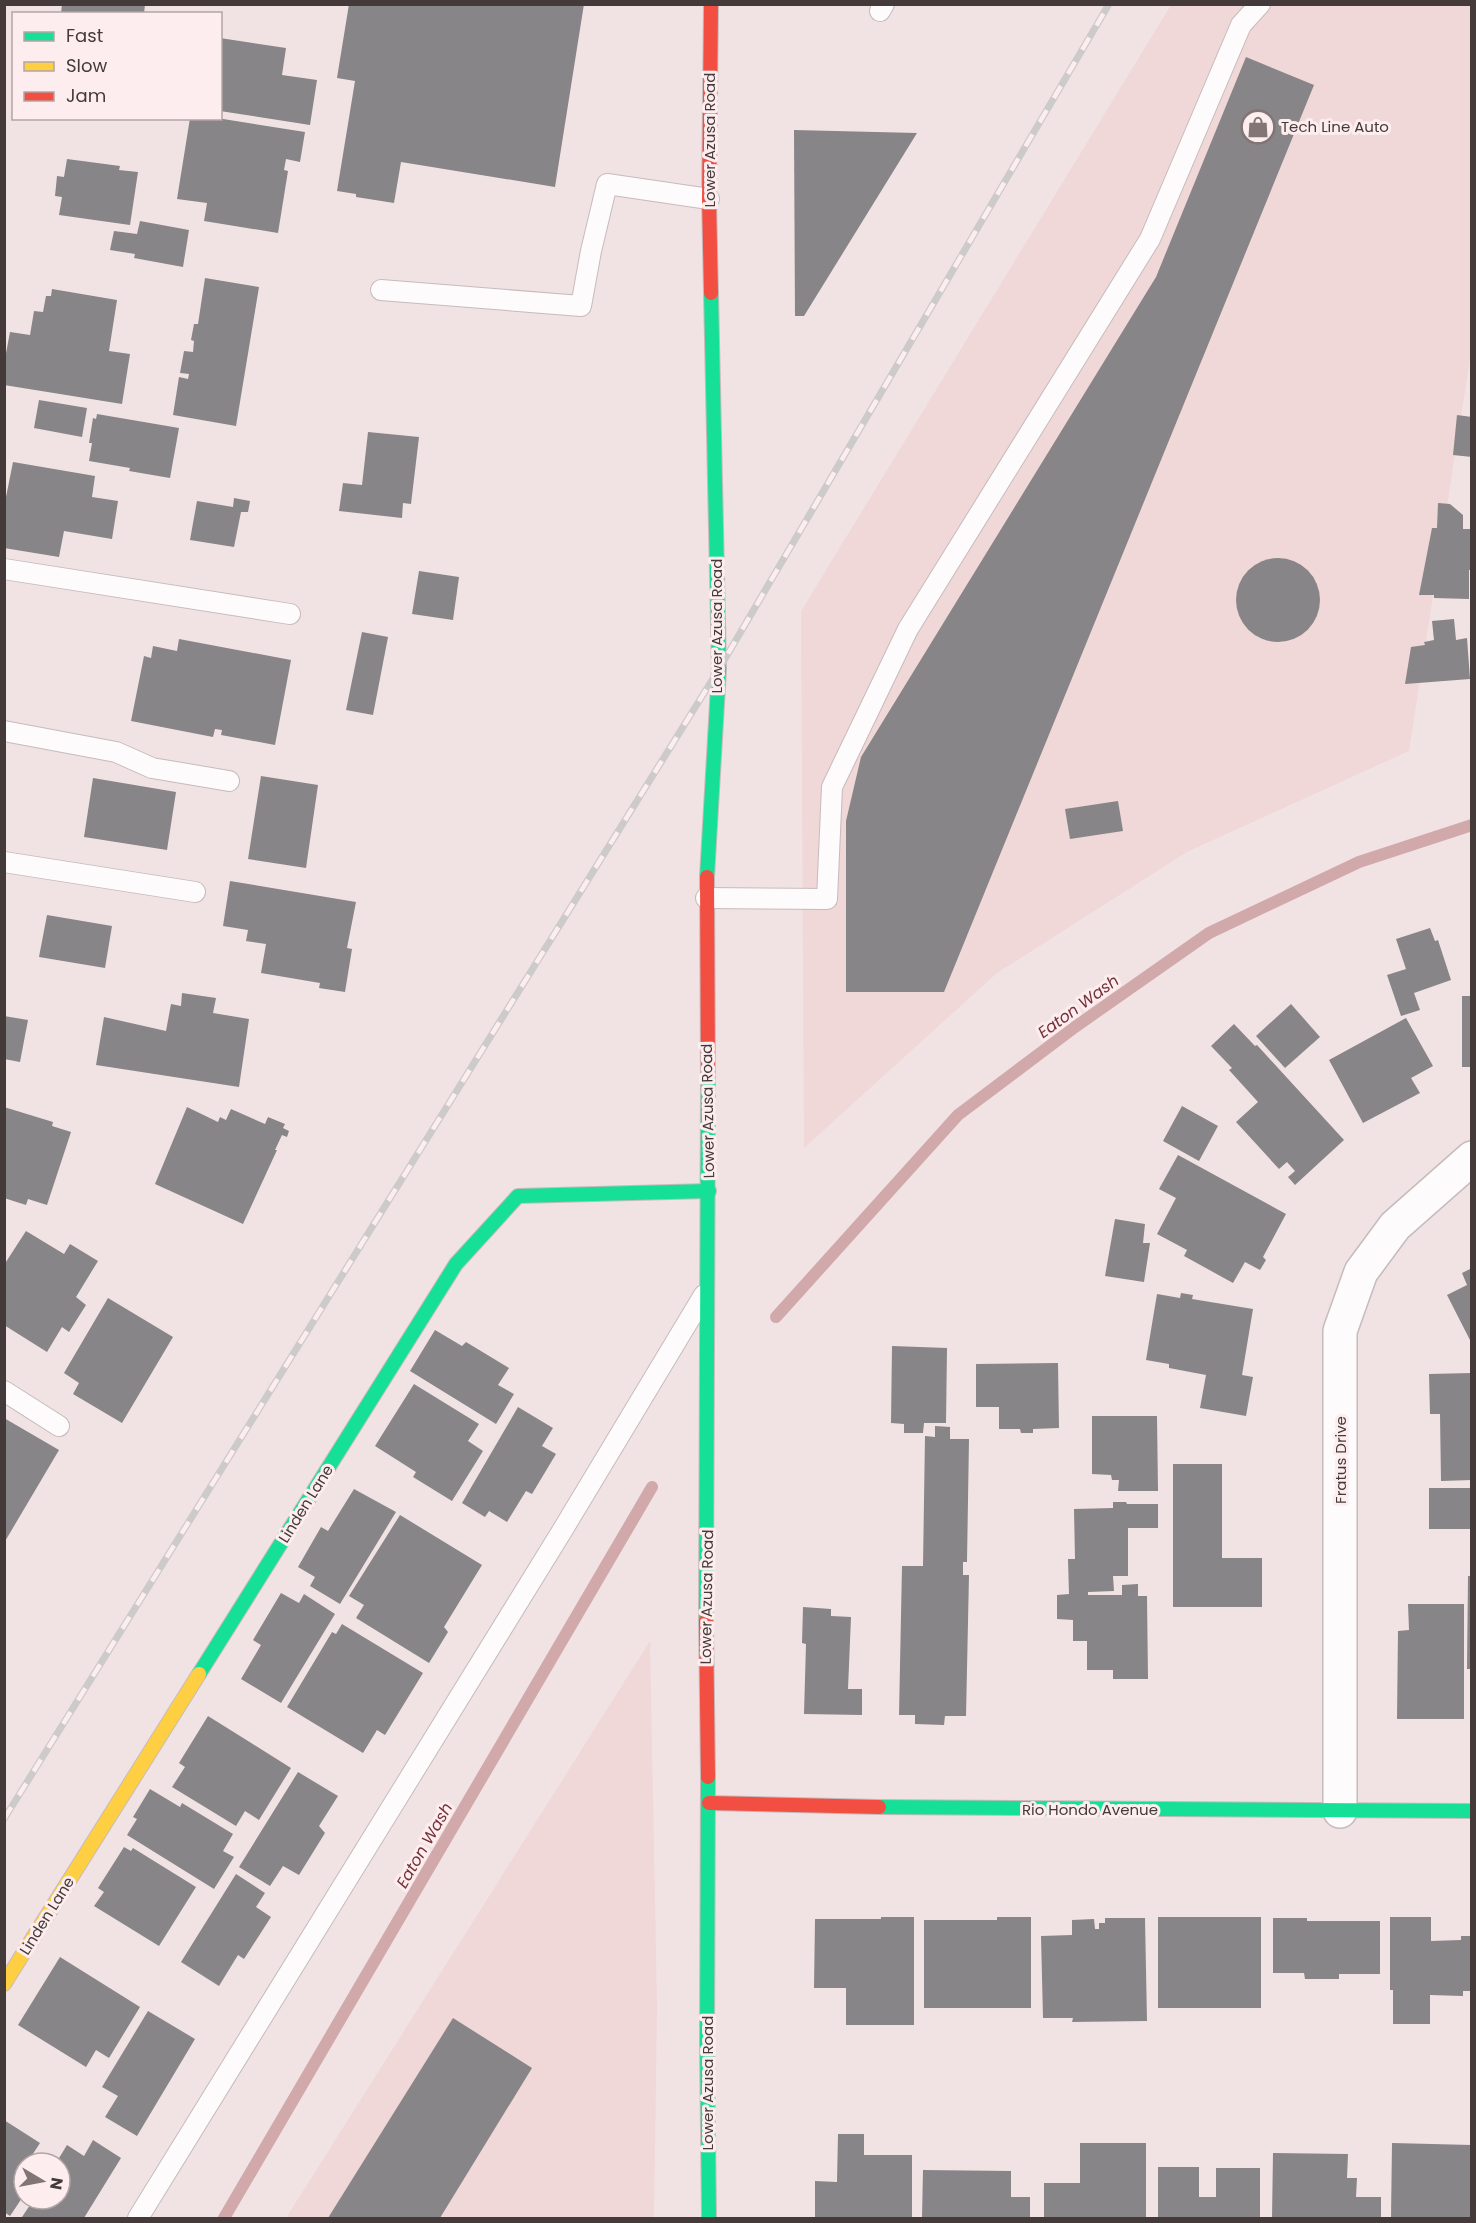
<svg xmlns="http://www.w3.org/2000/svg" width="1476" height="2223" viewBox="0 0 1476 2223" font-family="Poppins,sans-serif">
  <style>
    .built { fill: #f0d7d8 }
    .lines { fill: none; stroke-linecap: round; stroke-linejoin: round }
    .stream { stroke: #d2a9ab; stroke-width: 12 }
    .building { fill: #878587 }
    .lane-casing { stroke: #c6bbbc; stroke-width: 22 }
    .street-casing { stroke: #c6bbbc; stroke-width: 36 }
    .fast-casing { stroke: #c6bbbc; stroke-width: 16 }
    .slow-casing { stroke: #c6bbbc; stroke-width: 16 }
    .jam-casing { stroke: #c6bbbc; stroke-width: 16 }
    .lane { stroke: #fdfbfb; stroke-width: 20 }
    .street { stroke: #fdfbfb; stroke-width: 33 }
    .fast { stroke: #16e098; stroke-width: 14 }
    .slow { stroke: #ffcf43; stroke-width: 14 }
    .jam { stroke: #f24e42; stroke-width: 14 }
    .rail-casing { stroke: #cdcaca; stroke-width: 7 }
    .rail { stroke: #fdedee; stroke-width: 4.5; stroke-dasharray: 14; stroke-linecap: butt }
    .labels { text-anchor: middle; stroke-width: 6; stroke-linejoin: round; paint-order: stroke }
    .poi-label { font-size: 15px; fill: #443a3a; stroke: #fdedee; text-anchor: start }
    .street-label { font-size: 15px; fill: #443a3a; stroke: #fdedee }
    .water-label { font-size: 16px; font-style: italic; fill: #733138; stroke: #fdedee }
  </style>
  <rect width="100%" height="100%" fill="#f1e3e4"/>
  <g class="built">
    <polygon points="1171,5 1471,5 1471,352 1409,751 1187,852 997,973 804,1148 801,611"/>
    <polygon points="650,1641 657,2006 654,2218 286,2218"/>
  </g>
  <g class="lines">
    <g class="stream">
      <polyline points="776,1317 958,1115 1075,1027 1209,933 1359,862 1472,825"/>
      <polyline points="224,2218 652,1487"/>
    </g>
  </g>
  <g class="building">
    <polygon points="62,4 145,4 144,14 61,14"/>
    <polygon points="349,4 584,4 555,187 401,162 394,203 356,197 356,194 337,191 355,81 337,78"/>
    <polygon points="220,38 286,48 282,75 317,80 310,125 220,111"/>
    <polygon points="1246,57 1314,85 944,992 846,992 846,821 861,757 1156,277"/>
    <polygon points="190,118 217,118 305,132 300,162 286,159 284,170 288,171 278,233 204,221 207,203 177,199"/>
    <polygon points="794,130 917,133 804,316 795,316"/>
    <polygon points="67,159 120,166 119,170 138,172 130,225 59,215 62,197 55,196 57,176 64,177"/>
    <polygon points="140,221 189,230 183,267 134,258 135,254 110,250 114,231 137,234"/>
    <polygon points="205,278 259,287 236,426 173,415 179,377 188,379 189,374 180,373 184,351 193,352 194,341 191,340 194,324 198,324"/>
    <polygon points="52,289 117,300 109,351 130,354 122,404 4,385 4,364 10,332 30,335 34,311 43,312 46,296 51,296"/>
    <polygon points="39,400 87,408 82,437 34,428"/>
    <polygon points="97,414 179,428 170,478 129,471 130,468 89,461 92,443 89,443 93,418 96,419"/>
    <polygon points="1457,415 1472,417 1472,457 1453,455"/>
    <polygon points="368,432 419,437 411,504 403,503 402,518 339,511 343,483 362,485"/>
    <polygon points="13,462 95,476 92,497 118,501 112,539 64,531 59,557 4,548 4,507"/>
    <polygon points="234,498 250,501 248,512 241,512 234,547 190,540 197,501 233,507"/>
    <polygon points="1438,503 1450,504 1463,515 1463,529 1472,529 1472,570 1469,570 1469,599 1434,598 1434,595 1419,595 1432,528 1437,528"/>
    <circle cx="1278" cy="600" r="42"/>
    <polygon points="419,571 459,577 453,620 412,614"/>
    <polygon points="1454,619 1456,640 1467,638 1470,679 1405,684 1411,647 1425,645 1424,642 1434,640 1432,621"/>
    <polygon points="362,632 388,637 373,715 346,710"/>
    <polygon points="179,639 291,660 275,745 221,735 222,730 215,729 213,737 131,721 144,656 151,658 153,646 177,651"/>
    <polygon points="261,776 318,785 306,868 248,859"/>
    <polygon points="93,778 176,792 167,850 84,837"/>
    <polygon points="1118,801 1123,831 1070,839 1065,809"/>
    <polygon points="230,881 356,902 347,948 352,949 345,992 319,988 320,983 261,973 266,944 246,941 248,930 223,926"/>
    <polygon points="47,915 112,926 105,968 39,957"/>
    <polygon points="1430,928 1435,941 1438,940 1451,980 1414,993 1420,1010 1401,1016 1387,975 1406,969 1396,939"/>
    <polygon points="182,993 216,998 213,1013 249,1019 239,1087 96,1065 104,1017 166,1031 171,1004 181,1006"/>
    <rect x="1462" y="996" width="10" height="71"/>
    <polygon points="1291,1004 1320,1037 1285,1068 1256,1036"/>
    <polygon points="4,1016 28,1020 20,1062 4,1059"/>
    <polygon points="1406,1018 1433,1066 1411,1078 1420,1093 1363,1123 1329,1060"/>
    <polygon points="1234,1024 1255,1046 1257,1045 1344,1140 1295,1185 1288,1177 1295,1171 1287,1162 1279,1169 1236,1122 1258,1102 1229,1070 1232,1068 1211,1046"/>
    <polygon points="1182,1106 1218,1126 1199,1161 1163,1141"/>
    <polygon points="4,1107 53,1122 52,1126 71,1132 47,1205 28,1199 26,1205 4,1198"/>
    <polygon points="187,1107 218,1122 220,1117 226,1120 231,1109 265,1124 268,1117 285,1124 283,1128 289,1131 287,1137 282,1135 275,1150 277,1150 243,1224 155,1184"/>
    <polygon points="1178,1155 1286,1214 1263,1257 1266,1260 1260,1270 1245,1262 1233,1283 1184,1256 1187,1250 1157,1234 1176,1198 1159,1189"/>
    <polygon points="1115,1219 1145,1224 1143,1243 1150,1243 1144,1282 1105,1276"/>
    <polygon points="26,1231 64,1254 70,1244 98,1261 76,1297 86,1305 69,1332 62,1327 47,1352 4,1325 4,1265"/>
    <polygon points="1472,1268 1472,1344 1447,1295 1467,1285 1462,1273"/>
    <polygon points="1181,1293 1193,1295 1192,1299 1253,1309 1242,1375 1253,1377 1246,1416 1200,1408 1206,1375 1169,1368 1169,1364 1146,1360 1157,1294 1180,1298"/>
    <polygon points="108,1298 173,1337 122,1423 73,1394 79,1383 64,1373"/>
    <polygon points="435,1330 462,1346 466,1342 509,1368 498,1385 514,1394 496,1424 410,1371"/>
    <polygon points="892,1346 947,1348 946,1423 924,1423 923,1433 904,1433 904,1424 891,1423"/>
    <polygon points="1058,1363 1059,1428 1033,1429 1033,1433 1021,1433 1020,1429 999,1429 999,1407 976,1407 976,1364"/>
    <polygon points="1472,1373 1472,1480 1441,1481 1440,1414 1430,1414 1429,1374"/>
    <polygon points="414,1384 479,1424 468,1441 483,1451 452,1501 413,1477 416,1472 375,1446"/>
    <polygon points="518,1407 553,1428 542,1446 556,1454 532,1494 526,1491 507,1522 489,1511 485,1517 462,1503"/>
    <polygon points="1092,1416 1157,1416 1158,1491 1118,1491 1119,1480 1112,1480 1111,1475 1092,1474"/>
    <polygon points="4,1418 59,1450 4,1543"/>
    <polygon points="935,1426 950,1427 950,1439 969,1439 967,1562 963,1562 963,1575 969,1575 966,1716 945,1716 944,1725 915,1724 915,1715 899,1715 902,1566 923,1566 925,1436 935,1437"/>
    <polygon points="1173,1464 1222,1464 1222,1558 1262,1558 1262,1607 1173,1607"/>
    <rect x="1429" y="1488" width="43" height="41"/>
    <polygon points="354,1489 396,1512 340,1604 310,1586 315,1577 298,1567 321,1527 328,1531"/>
    <polygon points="1113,1502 1126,1502 1127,1504 1158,1504 1158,1528 1128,1528 1128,1576 1113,1576 1114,1591 1088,1592 1088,1595 1122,1595 1122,1585 1138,1584 1138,1596 1147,1596 1148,1679 1113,1679 1113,1670 1087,1670 1087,1641 1073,1641 1073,1620 1057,1619 1057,1595 1069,1594 1068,1559 1075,1559 1074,1509 1113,1508"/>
    <polygon points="400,1515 482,1565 444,1627 448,1632 429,1663 356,1618 364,1605 349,1596"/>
    <polygon points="1468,1576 1472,1576 1472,1669 1467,1669"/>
    <polygon points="281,1593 299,1603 304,1594 335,1614 281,1703 241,1679 261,1645 253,1640"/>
    <polygon points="1408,1604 1464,1604 1464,1719 1397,1719 1398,1631 1409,1630"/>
    <polygon points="803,1607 831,1609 831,1616 851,1617 848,1689 862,1689 862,1715 804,1714 806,1644 802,1643"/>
    <polygon points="342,1624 423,1673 385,1735 377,1730 363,1753 287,1707 332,1632 336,1634"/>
    <polygon points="208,1716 291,1768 259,1820 245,1811 236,1826 172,1787 185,1767 179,1763"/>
    <polygon points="298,1772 338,1796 319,1826 325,1833 299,1875 283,1866 270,1886 239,1867"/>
    <polygon points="150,1789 180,1807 182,1803 233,1834 223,1851 234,1857 214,1889 127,1835 137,1819 133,1817"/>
    <polygon points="124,1847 131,1851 133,1848 196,1887 159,1946 94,1906 104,1892 98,1888"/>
    <polygon points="236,1874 265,1893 256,1907 271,1917 244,1959 238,1955 219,1986 181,1962"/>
    <polygon points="881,1917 914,1917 914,2025 846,2025 846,1988 814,1988 815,1919 881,1919"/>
    <polygon points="997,1917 1031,1917 1031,2008 924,2008 924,1920 997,1920"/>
    <rect x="1158" y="1917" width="103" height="91"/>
    <polygon points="1390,1917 1431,1917 1431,1941 1461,1940 1461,1936 1472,1936 1472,1991 1463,1991 1463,1996 1430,1995 1430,2024 1393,2024 1393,1990 1390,1990"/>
    <polygon points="1105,1918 1145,1918 1147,2021 1072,2022 1073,2018 1043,2018 1041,1936 1072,1935 1072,1920 1094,1919 1095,1929 1099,1929 1099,1923 1105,1923"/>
    <polygon points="1273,1918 1307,1918 1307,1921 1380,1921 1380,1974 1339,1974 1339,1979 1305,1979 1304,1973 1273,1973"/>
    <polygon points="60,1957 140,2007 109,2058 96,2050 86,2067 18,2025"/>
    <polygon points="148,2011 195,2039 137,2136 105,2117 118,2096 102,2087"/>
    <polygon points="453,2018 532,2068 440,2218 328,2218"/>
    <polygon points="4,2120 40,2143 27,2163 24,2163 24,2195 10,2216 4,2212"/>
    <polygon points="838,2134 864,2134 864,2155 912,2155 912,2218 815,2218 815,2181 837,2182"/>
    <polygon points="93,2140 121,2158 84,2218 22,2217 34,2199 60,2199 60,2163 56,2163 67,2145 84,2156"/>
    <polygon points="1080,2143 1146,2143 1146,2218 1044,2218 1044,2183 1080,2183"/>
    <polygon points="1392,2143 1472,2145 1472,2218 1391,2218"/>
    <polygon points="1273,2153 1348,2154 1347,2178 1357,2178 1356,2197 1381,2197 1381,2218 1272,2218"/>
    <polygon points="1158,2167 1199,2167 1199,2197 1216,2197 1216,2168 1260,2168 1260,2218 1158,2218"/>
    <polygon points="923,2170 1011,2171 1011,2197 1030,2197 1030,2218 922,2218"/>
  </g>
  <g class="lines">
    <defs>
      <g id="lane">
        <polyline points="880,11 884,4"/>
        <polyline points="381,290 581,306 591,251 607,184 709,199"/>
        <polyline points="4,569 290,614"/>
        <polyline points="4,731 116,752 152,768 229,781"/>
        <polyline points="4,862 195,892"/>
        <polyline points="706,898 827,899 832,787 908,629 1150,239 1241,25 1260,4"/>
        <polyline points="4,1391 59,1426"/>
        <polyline points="138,2218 562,1531 704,1295"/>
      </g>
      <polyline id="street" points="1340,1811 1340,1331 1361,1272 1395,1226 1472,1158"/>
      <g id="fast">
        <polyline points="707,877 719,669 711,293"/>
        <polyline points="706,1621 708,1077"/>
        <polyline points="199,1674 456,1264 518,1196 709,1191"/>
        <polyline points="708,1777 707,2045 709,2218"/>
        <polyline points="879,1807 1472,1811"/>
      </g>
      <polyline id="slow" points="4,1984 199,1674"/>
      <g id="jam">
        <polyline points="711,293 709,199 711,4"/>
        <polyline points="707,877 708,1077"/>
        <polyline points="706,1621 708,1777"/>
        <polyline points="709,1803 879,1807"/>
      </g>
    </defs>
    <use href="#lane" class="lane-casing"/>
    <use href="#street" class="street-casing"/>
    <use href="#fast" class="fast-casing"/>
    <use href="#slow" class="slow-casing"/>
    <use href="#jam" class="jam-casing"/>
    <use href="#lane" class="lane"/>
    <use href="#street" class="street"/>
    <use href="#fast" class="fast"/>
    <use href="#slow" class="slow"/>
    <use href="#jam" class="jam"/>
    <defs>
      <polyline id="rail" points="4,1819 719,669 1109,4"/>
    </defs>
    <use href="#rail" class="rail-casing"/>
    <use href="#rail" class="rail"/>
  </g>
  <defs>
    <symbol id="shop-ring" viewBox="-11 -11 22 22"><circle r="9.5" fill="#fdedee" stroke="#817576" stroke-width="1.5"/><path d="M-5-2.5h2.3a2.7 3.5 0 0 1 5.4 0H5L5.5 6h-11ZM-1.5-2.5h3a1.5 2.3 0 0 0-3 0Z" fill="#817576"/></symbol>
  </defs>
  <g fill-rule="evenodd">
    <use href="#shop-ring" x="1239" y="108" width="38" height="38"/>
  </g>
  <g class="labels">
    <g class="poi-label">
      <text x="1281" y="132">Tech Line Auto</text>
    </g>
    <g class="street-label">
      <text transform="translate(710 140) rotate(-90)" y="5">Lower Azusa Road</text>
      <text transform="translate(717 626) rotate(-90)" y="5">Lower Azusa Road</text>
      <text transform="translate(708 1111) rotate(-91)" y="5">Lower Azusa Road</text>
      <text transform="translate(1341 1460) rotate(-90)" y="5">Fratus Drive</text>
      <text transform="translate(306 1504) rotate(-58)" y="5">Linden Lane</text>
      <text transform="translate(707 1597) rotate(-89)" y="5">Lower Azusa Road</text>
      <text x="1090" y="1815">Rio Hondo Avenue</text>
      <text transform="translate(47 1916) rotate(-58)" y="5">Linden Lane</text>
      <text transform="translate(708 2083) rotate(-90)" y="5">Lower Azusa Road</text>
    </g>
    <g class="water-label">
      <text transform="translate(1078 1006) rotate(-36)" y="6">Eaton Wash</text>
      <text transform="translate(424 1845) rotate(-60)" y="6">Eaton Wash</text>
    </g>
  </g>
  <rect width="1476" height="2223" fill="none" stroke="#443a3a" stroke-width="12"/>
  <rect x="12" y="12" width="210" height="108" fill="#fdedee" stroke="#b3a5a6" stroke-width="1.5"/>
  <rect x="24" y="32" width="30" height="9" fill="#16e098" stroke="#b3a5a6" stroke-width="1.5"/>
  <text x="66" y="42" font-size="18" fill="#443a3a">Fast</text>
  <rect x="24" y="62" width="30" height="9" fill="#ffcf43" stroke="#b3a5a6" stroke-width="1.5"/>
  <text x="66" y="72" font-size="18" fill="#443a3a">Slow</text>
  <rect x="24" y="92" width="30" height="9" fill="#f24e42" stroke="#b3a5a6" stroke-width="1.5"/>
  <text x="66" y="102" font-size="18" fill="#443a3a">Jam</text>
  <g transform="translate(42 2181) rotate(100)"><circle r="28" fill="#fdedee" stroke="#b3a5a6" stroke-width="1.5"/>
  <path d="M0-4.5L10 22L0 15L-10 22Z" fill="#817576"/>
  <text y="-9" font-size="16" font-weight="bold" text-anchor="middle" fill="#443a3a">N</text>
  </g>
</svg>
